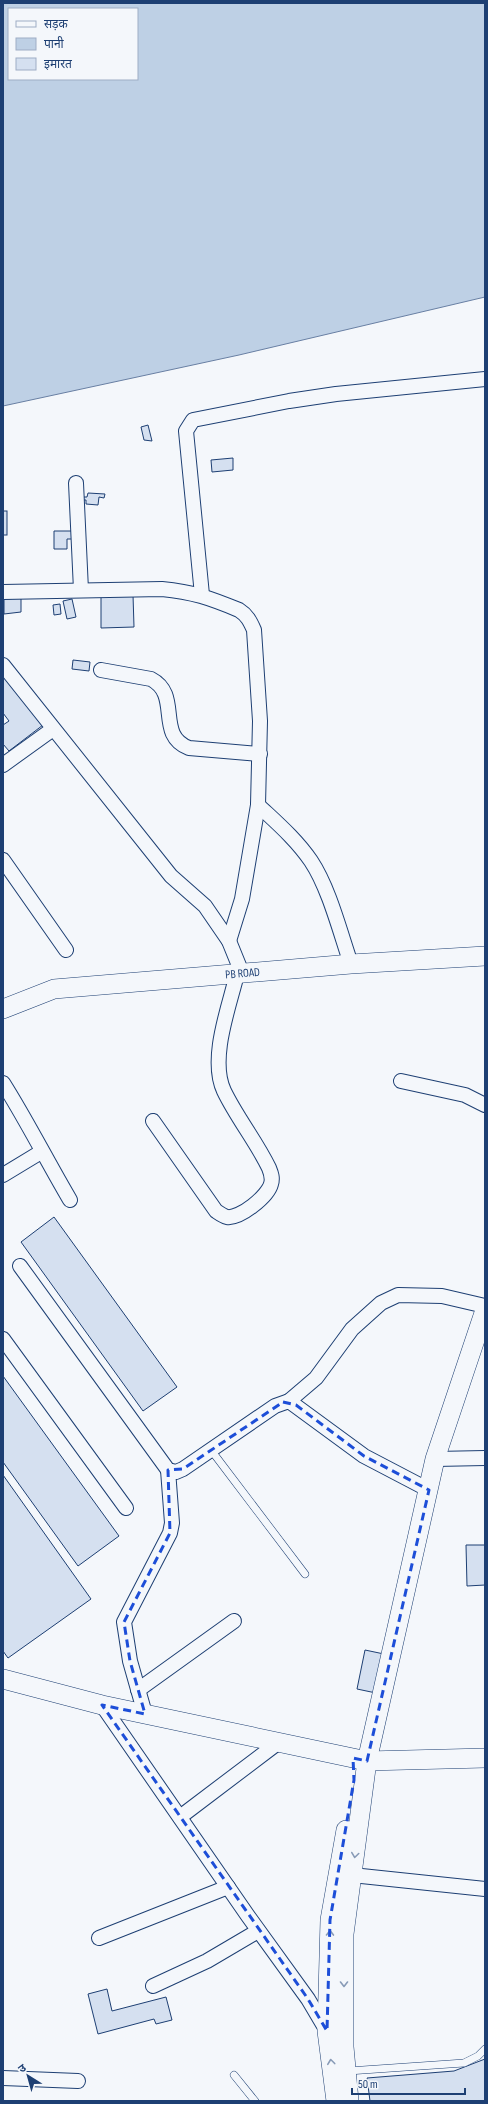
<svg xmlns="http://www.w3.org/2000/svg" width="488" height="2104" viewBox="0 0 488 2104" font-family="'Sofia Sans Condensed','Noto Sans Devanagari',sans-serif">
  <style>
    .water { fill: #bed0e5; stroke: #687fa3; fill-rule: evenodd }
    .building { fill: #d5e0f0; stroke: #1d3f73 }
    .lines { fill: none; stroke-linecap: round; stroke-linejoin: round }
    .lane-casing { stroke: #1d3f73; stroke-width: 8 }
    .street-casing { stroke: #1d3f73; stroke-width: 16 }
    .secondary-casing { stroke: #1d3f73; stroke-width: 20 }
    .lane { stroke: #f4f7fb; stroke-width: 7 }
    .street { stroke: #f4f7fb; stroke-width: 14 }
    .secondary { stroke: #f4f7fb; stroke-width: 19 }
    .oneway { stroke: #889bb7 }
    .marked { fill: none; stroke: #1d4ed8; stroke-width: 3; stroke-dasharray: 8 5; stroke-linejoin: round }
    .labels { text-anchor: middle; stroke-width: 3; stroke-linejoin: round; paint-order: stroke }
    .street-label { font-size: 12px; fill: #1d3f73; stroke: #f4f7fb }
  </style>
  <rect width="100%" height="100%" fill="#f4f7fb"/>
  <path class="water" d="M 3,3 L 485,3 L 485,297 L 239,355 L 3,406 ZM 9,9 L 137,9 L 137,79 L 9,79 Z"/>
  <g class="building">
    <polygon points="148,425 152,441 144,440 141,427"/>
    <polygon points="233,458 233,470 212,472 211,460"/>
    <polygon points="88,493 105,494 104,498 99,497 98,505 86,504 86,500 83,500 83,497 87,497"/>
    <rect x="3" y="511" width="4" height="24"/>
    <polygon points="54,531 74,531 74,539 67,539 67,549 54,549"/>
    <polygon points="133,595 134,627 101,628 101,596"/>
    <polygon points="21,598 21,612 4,614 4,599"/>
    <polygon points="72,599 76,617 67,619 63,601"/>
    <polygon points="60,604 61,614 54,615 53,605"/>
    <polygon points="73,660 90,662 89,671 72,669"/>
    <polygon points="3,673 43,725 9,751 3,744 3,725 9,721 3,713"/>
    <polygon points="54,1217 177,1387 143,1411 21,1242"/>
    <polygon points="3,1376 119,1536 78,1566 3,1462"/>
    <polygon points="3,1475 91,1599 8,1658 3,1651"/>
    <polygon points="466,1545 485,1545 485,1585 467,1586"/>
    <polygon points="365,1650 384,1654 376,1693 357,1689"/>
    <polygon points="107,1989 112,2011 166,1997 172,2020 156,2024 154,2019 98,2034 88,1994"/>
    <polygon points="485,2059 485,2101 370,2101 367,2078 454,2071"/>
  </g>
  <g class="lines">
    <defs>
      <g id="lane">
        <polyline points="211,1450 305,1574"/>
        <polyline points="348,2071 464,2063 478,2056 485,2049"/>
        <polyline points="234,2075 255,2101"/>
      </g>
      <g id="street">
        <polyline points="76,483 81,590"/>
        <path d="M 3,592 L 162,589 C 193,592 210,598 239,610 C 247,615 250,621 254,630 L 260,721 L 258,805 L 242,899 L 229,941"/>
        <polyline points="202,595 186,431 193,420 289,401 336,394 485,379"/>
        <polyline points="3,665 171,876 205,906 229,941 242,973"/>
        <path d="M 101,670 L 151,679 C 182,695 155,735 189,748 L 260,754"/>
        <polyline points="3,765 53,729"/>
        <path d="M 258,805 C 276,822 296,839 311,861 C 329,888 340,932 351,964"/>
        <polyline points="3,860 66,950"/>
        <polyline points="401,1081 465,1095 485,1105"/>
        <path d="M 3,1083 C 27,1121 47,1161 70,1200"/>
        <path d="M 153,1121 L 216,1211 C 219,1213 223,1216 227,1217 C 240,1219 268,1196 271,1184 C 273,1178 271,1173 269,1168 C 256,1141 237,1118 224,1091 C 209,1059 229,1007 237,974"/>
        <polyline points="3,1175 41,1152"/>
        <polyline points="20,1266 168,1470 176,1472 183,1469 275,1406 289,1401 364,1456 429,1490"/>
        <polyline points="3,1339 126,1508"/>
        <polyline points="289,1401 316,1378 352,1329 381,1303 398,1295 442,1296 485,1306"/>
        <polyline points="435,1459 485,1458"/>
        <polyline points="138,1690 234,1621"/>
        <polyline points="102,1705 248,1916 308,1999 327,2031"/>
        <polyline points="145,1714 130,1661 124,1622 170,1533 172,1523 168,1470"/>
        <polyline points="180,1817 279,1742"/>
        <polyline points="352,1875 485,1889"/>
        <polyline points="99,1938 228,1887"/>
        <polyline points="153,1986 207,1961 258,1931"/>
        <polyline points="3,2078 78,2081"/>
      </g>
      <g id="secondary">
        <path id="s1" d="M 3,1009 L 54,989 L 351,964 L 485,956"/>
        <polyline points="3,1679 102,1705 367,1761 485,1758"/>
        <polyline points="336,2101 327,2031 330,1920 346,1830"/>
        <polyline points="349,2101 344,2047 344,1934 367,1761 435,1459 485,1310"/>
      </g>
    </defs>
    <use href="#lane" class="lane-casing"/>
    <use href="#street" class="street-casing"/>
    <use href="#secondary" class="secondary-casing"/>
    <use href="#lane" class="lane"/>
    <use href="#street" class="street"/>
    <use href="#secondary" class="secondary"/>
  </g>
  <defs><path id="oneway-chevron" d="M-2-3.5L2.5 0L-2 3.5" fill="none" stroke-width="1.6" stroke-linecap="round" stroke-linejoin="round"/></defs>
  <g class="oneway">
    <use href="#oneway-chevron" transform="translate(355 1855) rotate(98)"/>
    <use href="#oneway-chevron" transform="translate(330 1933) rotate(-89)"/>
    <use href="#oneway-chevron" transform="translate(344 1984) rotate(90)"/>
    <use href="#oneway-chevron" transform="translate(331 2062) rotate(-97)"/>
  </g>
  <path class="marked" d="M 283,1402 L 296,1405 L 364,1456 L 429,1490 L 367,1761 L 353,1758 L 354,1780 L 330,1920 L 327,2031 L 308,1999 L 102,1705 L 145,1714 L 130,1661 L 124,1622 L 170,1533 L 168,1470 L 183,1469 Z"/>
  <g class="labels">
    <g class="street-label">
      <text dy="4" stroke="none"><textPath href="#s1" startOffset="244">PB ROAD</textPath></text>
    </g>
  </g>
  <rect width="488" height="2104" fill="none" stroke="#1d3f73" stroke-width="8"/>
  <rect x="8" y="8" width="130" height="72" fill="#f4f7fb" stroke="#9eadc5"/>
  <rect x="16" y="21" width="20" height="6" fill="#f4f7fb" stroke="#9eadc5"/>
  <text x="44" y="28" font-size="12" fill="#1d3f73">सड़क</text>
  <rect x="16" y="38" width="20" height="12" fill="#bed0e5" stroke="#9eadc5"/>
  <text x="44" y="48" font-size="12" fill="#1d3f73">पानी</text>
  <rect x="16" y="58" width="20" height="12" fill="#d5e0f0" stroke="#9eadc5"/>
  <text x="44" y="68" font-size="12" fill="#1d3f73">इमारत</text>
  <g transform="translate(28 2076) rotate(323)" stroke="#f4f7fb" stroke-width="3" paint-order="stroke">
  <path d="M0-3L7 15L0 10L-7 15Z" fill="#1d3f73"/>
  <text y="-6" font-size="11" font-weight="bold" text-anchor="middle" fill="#1d3f73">उ</text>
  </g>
  <path d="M352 2088v6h113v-6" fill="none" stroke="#1d3f73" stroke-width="2"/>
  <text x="358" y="2088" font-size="12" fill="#1d3f73" stroke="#f4f7fb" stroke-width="3" paint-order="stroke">50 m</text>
</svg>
